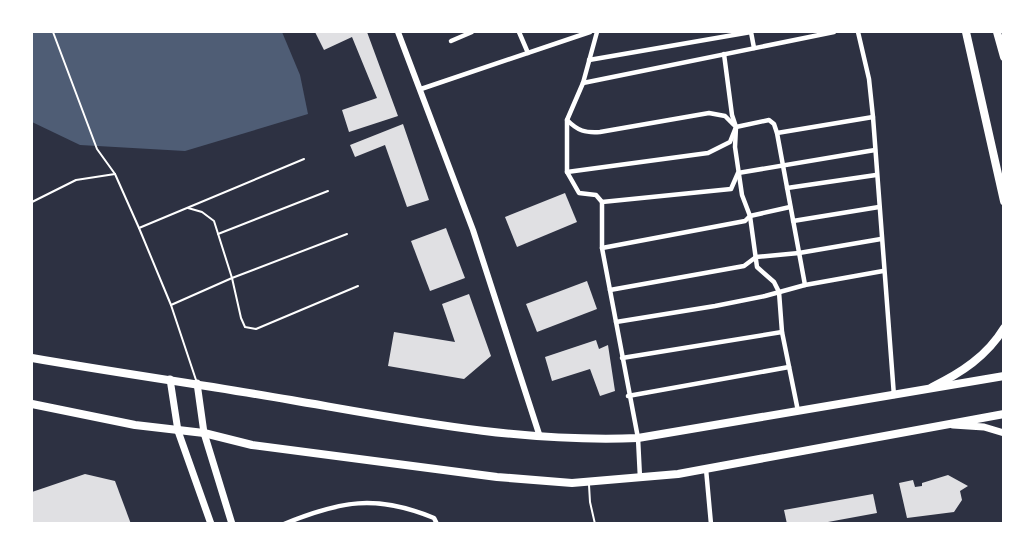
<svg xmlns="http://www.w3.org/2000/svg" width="1035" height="555" viewBox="0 0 1035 555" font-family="'Crimson Pro',serif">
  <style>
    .water { fill: #4f5d75 }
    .building { fill: #e0e0e3 }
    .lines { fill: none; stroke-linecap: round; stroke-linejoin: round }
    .service { stroke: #fff; stroke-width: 2 }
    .minor { stroke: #fff; stroke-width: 4.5 }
    .tertiary { stroke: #fff; stroke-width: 6 }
    .secondary { stroke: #fff; stroke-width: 7 }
    .primary { stroke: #fff; stroke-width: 8 }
  </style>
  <rect width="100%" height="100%" fill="#2d3142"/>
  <polygon class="water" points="32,32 282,32 300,75 308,114 185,151 80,145 32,122"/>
  <g class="building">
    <polygon points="315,32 367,32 398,116 349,132 342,110 377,98 352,37 324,50"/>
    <polygon points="403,124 429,200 407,207 385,145 355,157 350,145"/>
    <polygon points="565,193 577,222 517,247 505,217"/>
    <polygon points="446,228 465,278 430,291 411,241"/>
    <polygon points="587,281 597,309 537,332 526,304"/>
    <polygon points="469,294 491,356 464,379 388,366 394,332 455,342 442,304"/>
    <polygon points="596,340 599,349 608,345 615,391 600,396 590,369 552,381 545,357"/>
    <polygon points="85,474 115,481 131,524 32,524 32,492"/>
    <polygon points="948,475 968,486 960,491 962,500 954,512 907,518 899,483 913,480 915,487 922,486 922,483"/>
    <polygon points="873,494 877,513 817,524 787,524 784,510"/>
  </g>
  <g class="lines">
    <g class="service">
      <polyline points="53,32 97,149 115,174 139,228 171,305 196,380"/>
      <polyline points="32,202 76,180 115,174"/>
      <polyline points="188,208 202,212 214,221 232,278 241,318 245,327 256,329 358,286"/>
      <polyline points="139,228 304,159"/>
      <polyline points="218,234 328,191"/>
      <polyline points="171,305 232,278 347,234"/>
      <polyline points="589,485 590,502 595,524"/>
    </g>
    <g class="minor">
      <polyline points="519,32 528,53"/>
      <polyline points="597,32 583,83 567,120 567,172 579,193 596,195 602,202 602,248 638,438 640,478"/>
      <polyline points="751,32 754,48"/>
      <polyline points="858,32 869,79 873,117 894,396"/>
      <polyline points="451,41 472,32"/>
      <polyline points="724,54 732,115 736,127 735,147 742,195 750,216 757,267 774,282 779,292 782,332 798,411"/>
      <polyline points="589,60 751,32"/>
      <polyline points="583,83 834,32"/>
      <polyline points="421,89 590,32"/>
      <path d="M 567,120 C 578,131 585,133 600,132 L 709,113 L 725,116 L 734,125"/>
      <polyline points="777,133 873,117"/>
      <polyline points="567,172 708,153 730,142 736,127 769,120 774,124 777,133 805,285"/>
      <polyline points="787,188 876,175"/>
      <polyline points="602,202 731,189 738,173 875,150"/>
      <polyline points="793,221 879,207"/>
      <polyline points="602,248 745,221 750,216 790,207"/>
      <polyline points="610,290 744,266 756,257 799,253 881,239"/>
      <polyline points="616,322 715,306 765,296 805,285 883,271"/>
      <polyline points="622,358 782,332"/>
      <polyline points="628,396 789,367"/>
      <polyline points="706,469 711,524"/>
      <path d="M 284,524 C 340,501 376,494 434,518 L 437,524"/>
    </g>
    <polyline class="tertiary" points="398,32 473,230 540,437"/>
    <g class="secondary">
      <polyline points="170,379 178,431 211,524"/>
      <polyline points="197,383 204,433 232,524"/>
      <polyline points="953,425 984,427 1004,433"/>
    </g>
    <g class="primary">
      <polyline points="966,32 1004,201"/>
      <polyline points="997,32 1004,57"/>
      <path d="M 32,358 C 118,373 205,385 291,400 C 407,420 521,443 638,438 L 1004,376"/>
      <path d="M 932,387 C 961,373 987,356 1004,328"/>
      <polyline points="32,404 135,425 204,433 252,445 497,477 572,483 678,474 1004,414"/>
    </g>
  </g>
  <rect width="1035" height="555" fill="none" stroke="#ffffff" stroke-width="66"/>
</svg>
